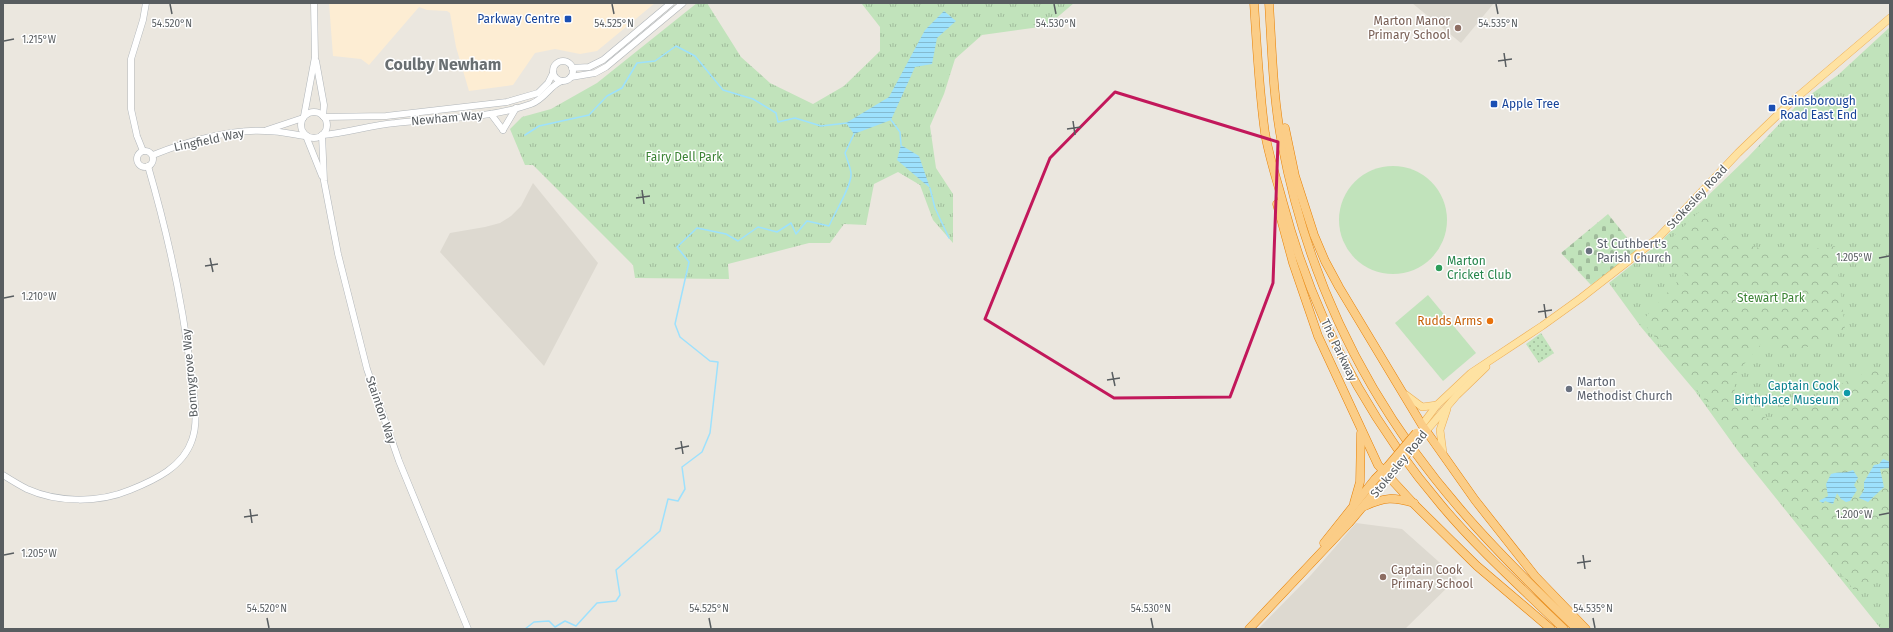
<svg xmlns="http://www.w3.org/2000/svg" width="1893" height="632" viewBox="0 0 1893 632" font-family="'Fira Sans',sans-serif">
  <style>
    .commercial { fill: #fdedd3 }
    .education { fill: #ddd9d0 }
    .grass { fill: url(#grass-tufts) }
    .forest { fill: url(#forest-crowns); fill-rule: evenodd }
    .cemetery { fill: url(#cemetery-stones) }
    .garden { fill: url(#garden-dots) }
    .pitch { fill: #c1e3bb }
    .water { fill: url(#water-rules) }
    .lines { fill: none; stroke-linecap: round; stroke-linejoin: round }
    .stream { stroke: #9de1fd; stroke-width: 1.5 }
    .secondary-casing { stroke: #b1b6ba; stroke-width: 7 }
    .primary-casing { stroke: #eeae55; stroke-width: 8 }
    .highway-casing { stroke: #e78004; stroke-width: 9 }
    .secondary { stroke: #fff; stroke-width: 6 }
    .primary { stroke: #fee2a2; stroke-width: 7 }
    .highway { stroke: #fbcd87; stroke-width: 8 }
    .highway-bridge-casing { stroke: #e78004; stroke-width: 9; stroke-linecap: butt }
    .highway-bridge { stroke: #fbcd87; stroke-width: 8 }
    .marked { fill: none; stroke: #c2185b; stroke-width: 3; stroke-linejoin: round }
    .ticks { fill: none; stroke: #585d60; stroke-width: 1.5 }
    .transit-dot { fill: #1a4fb4; stroke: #fff; stroke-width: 1.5 }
    .education-dot { fill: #8d6e63; stroke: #fff; stroke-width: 1.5 }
    .worship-dot { fill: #6b7280; stroke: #fff; stroke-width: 1.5 }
    .leisure-dot { fill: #2e9e5b; stroke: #fff; stroke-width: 1.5 }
    .food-dot { fill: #e8710a; stroke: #fff; stroke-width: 1.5 }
    .culture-dot { fill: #0f9aa8; stroke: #fff; stroke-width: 1.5 }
    .labels { text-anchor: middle; stroke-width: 3; stroke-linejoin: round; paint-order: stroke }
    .transit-label { font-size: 12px; fill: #164399; stroke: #fff; text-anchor: start }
    .education-label { font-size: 12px; fill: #785e54; stroke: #fff; text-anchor: end }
    .street-label { font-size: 12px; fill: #585d60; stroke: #fff }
    .park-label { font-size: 12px; fill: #3c8335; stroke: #fff }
    .worship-label { font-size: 12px; fill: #5b616d; stroke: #fff; text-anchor: start }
    .leisure-label { font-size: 12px; fill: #27864d; stroke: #fff; text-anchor: start }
    .food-label { font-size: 12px; fill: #c56008; stroke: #fff; text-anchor: end }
    .culture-label { font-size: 12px; fill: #0d838f; stroke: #fff; text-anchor: end }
    .district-label { font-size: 16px; font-weight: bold; fill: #696f72; stroke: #fff }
    .ticks-label { font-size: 10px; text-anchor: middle; fill: #585d60; stroke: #fff; stroke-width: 3; stroke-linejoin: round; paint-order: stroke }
  </style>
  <defs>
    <pattern id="grass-tufts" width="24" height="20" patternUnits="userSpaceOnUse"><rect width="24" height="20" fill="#c1e3bb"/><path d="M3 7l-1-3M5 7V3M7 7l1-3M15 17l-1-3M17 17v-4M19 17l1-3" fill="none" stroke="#a0bb9b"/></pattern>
    <pattern id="forest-crowns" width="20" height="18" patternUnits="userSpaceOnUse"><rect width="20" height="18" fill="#c1e3bb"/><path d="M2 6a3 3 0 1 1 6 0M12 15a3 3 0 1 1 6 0" fill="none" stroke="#a0bb9b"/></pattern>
    <pattern id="cemetery-stones" width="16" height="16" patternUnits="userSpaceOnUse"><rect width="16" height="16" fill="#c1e3bb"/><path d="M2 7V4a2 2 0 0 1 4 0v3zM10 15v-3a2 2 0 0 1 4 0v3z" fill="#a0bb9b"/></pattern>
    <pattern id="garden-dots" width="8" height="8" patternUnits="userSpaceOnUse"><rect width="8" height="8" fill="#c1e3bb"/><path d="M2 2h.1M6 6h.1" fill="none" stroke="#a0bb9b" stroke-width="1.8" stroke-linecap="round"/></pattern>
    <pattern id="water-rules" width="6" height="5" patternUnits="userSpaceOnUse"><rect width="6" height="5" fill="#9de1fd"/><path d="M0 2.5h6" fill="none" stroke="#83bad0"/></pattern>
  </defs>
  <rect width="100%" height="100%" fill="#ebe7df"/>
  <polygon class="commercial" points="329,3 655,3 597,51 580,54 555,49 535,53 513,85 469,91 456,47 450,13 447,11 427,10 419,7 369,65 361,59 333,56"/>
  <g class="education">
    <polygon points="1412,3 1494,3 1461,43"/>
    <polygon points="533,183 598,263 544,366 440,252 450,233 485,227 500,223 511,216 521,206"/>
    <polygon points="1356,523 1402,529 1457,578 1405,629 1258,629 1311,575"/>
  </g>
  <g class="grass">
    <polygon points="697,3 707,3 741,57 770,83 813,104 844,86 880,51 880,27 862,4 862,3 1074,3 1047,26 982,35 955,59 944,94 930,126 936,168 953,194 953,243 933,220 920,185 898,172 874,184 866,225 844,224 830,243 809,243 728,264 729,279 635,278 633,265 533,165 525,165 510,129 522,117 551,109 597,83"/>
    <polygon points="1890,27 1890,629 1881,629 1738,451 1695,391 1641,327 1609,283 1658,244 1661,244 1665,237 1748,157 1800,102 1838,75"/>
  </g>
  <path class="forest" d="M 1705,206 L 1727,238 L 1778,254 L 1835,246 L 1845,329 L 1787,356 L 1763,342 L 1734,376 L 1735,399 L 1770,420 L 1803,402 L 1877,367 L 1890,388 L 1890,462 L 1883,459 L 1868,502 L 1884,487 L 1880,468 L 1890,468 L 1889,482 L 1890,483 L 1890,570 L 1857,594 L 1642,321 L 1685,273 L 1651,258 ZM 1837,472 L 1845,474 L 1839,495 L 1837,493 L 1835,495 L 1835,503 L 1834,504 L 1825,501 L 1828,496 L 1826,484 Z"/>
  <polygon class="cemetery" points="1608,214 1637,250 1591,285 1561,253"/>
  <polygon class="garden" points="1541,333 1554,353 1539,363 1526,344"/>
  <g class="pitch">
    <circle cx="1393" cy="220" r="54"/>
    <polygon points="1428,295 1476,353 1443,381 1395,323"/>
  </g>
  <g class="water">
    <polygon points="944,11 956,21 937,38 932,64 915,67 891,120 854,134 846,123 889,97 925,30"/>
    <polygon points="901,145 919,156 930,188 897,160"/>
    <polygon points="1883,459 1890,462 1890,468 1880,469 1884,487 1868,502 1859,498 1864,490 1864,482 1874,465 1879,464"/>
    <path d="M 1853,470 L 1858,478 L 1854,485 L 1857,490 L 1850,501 L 1846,502 L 1841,499 L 1837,493 L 1833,504 L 1825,501 L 1823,503 L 1819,501 L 1828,496 L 1826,484 L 1831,474 C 1839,471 1845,474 1853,470 Z"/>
  </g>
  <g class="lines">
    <g class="stream">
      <polyline points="891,120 900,132 901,145"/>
      <polyline points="525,135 539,126 589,115 607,96 622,88 637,63 655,61 676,46 695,56 723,90 753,99 776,113 778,122 795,118 821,126 847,123"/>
      <polyline points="930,188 935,208 949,238"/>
      <path d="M 525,629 L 534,622 L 549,621 L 555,627 L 565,621 L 576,626 L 597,603 L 616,601 L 620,595 L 616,570 L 660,531 L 668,499 L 678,501 L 685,489 L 682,467 L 702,452 L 710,433 L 718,362 L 710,361 L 680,337 L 675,324 L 689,262 L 677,247 L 697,228 L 726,234 L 738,241 L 758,227 L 777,232 L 791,223 L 796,234 L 807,221 L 829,226 C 834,214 852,185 851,174 C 851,168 847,160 845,153 L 854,134"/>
    </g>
    <defs>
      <g id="secondary">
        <polyline points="316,61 324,105 323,116"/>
        <circle cx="563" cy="71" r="10"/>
        <polyline points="572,68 589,67 603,60 671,3"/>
        <polyline points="571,77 595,73 606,67 683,3"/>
        <circle cx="314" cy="125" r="13"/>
        <polyline points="491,114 503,130"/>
        <polyline points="304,116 315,57 314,3"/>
        <polyline points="324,117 386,116 507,102 538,93 548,83 553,73"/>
        <polyline points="267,130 303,118"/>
        <polyline points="503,130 516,108"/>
        <polyline points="322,135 324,181 338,254 367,369 399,461 468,629"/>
        <path d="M 323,135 C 347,133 371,125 395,123 C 440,118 489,119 531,104 C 545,99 550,85 562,81"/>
        <polyline points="306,136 322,176"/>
        <circle cx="145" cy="159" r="8"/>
        <polyline points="143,151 137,136 131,109 131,59 143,20 146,3"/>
        <path d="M 153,155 C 185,142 230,129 265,131 C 279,131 292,134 305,136"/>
        <path d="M 3,475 C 11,480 19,485 27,489 C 58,503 99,503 130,490 C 155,480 183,467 192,440 C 199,421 194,394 191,374 C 183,303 168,235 148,166"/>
      </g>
      <g id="primary">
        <polyline points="1406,395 1422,407 1437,405"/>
        <polyline points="1422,425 1437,405 1471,373 1542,326 1581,298 1658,238 1738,153 1789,104 1890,18"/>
        <polyline points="1427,430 1457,395 1486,367"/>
        <polyline points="1443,453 1440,430 1447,409"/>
      </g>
      <g id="highway">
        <path d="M 1254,3 C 1257,47 1259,90 1265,133 C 1269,157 1277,180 1283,203 C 1313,316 1366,417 1442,506 C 1479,550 1523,589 1564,629"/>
        <path d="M 1269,3 C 1272,50 1273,98 1282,144 C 1308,282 1368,403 1461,510 C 1497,552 1537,591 1577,629"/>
        <polyline points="1285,128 1295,176 1314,235 1325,261 1339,287 1422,425 1475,500 1535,576 1586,629"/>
        <polyline points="1277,204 1293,263 1318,336 1378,465 1414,504 1477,566 1551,629"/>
        <polyline points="1354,503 1360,482 1361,433"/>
        <path d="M 1365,506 C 1385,497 1393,497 1414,503"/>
        <polyline points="1324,543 1375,479 1387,467"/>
        <polyline points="1249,629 1349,523 1391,473"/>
      </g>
    </defs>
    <use href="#secondary" class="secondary-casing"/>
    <use href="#primary" class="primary-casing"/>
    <use href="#highway" class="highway-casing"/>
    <use href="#secondary" class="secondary"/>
    <use href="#primary" class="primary"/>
    <use href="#highway" class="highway"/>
    <defs>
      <g id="highway-bridge">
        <polyline points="1388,466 1416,433"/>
        <polyline points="1393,471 1420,438"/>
      </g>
    </defs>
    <use href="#highway-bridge" class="highway-bridge-casing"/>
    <use href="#highway-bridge" class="highway-bridge"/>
  </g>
  <path class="marked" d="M 1115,92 L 1278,142 L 1273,283 L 1230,397 L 1114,398 L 985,319 L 1050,158 Z"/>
  <path class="ticks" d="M 170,4 L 172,14M 612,4 L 614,14M 1054,4 L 1056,14M 1496,4 L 1498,14M 4,41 L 14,39M 1504,53 L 1506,67M 1498,61 L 1512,59M 1073,121 L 1075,135M 1067,129 L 1081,127M 642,190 L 644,204M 636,198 L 650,196M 210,258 L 213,272M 1879,258 L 1889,256M 205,266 L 218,264M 4,298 L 14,296M 1544,304 L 1546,318M 1538,312 L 1552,310M 1112,372 L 1115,386M 1107,380 L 1120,378M 681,441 L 683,454M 675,449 L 689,446M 250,509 L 252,523M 1879,515 L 1889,513M 244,517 L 258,515M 4,555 L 14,553M 1583,555 L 1585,569M 1577,563 L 1591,561M 267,618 L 269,628M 709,618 L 711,628M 1151,618 L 1153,628M 1593,618 L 1595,628"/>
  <g class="transit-dot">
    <rect x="564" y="15" width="8" height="8" rx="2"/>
    <rect x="1490" y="100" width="8" height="8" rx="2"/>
    <rect x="1768" y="104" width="8" height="8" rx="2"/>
  </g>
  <g class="education-dot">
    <circle cx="1458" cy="28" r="4"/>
    <circle cx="1383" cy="577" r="4"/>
  </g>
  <g class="worship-dot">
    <circle cx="1589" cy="251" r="4"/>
    <circle cx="1569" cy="389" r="4"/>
  </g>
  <circle class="leisure-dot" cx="1439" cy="268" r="4"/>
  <circle class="food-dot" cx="1490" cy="321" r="4"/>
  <circle class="culture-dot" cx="1847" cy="393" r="4"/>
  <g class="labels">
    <g class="transit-label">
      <text x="560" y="23" text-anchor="end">Parkway Centre</text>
      <text x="1780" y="105">Gainsborough<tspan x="1780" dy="14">Road East End</tspan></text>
      <text x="1502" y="108">Apple Tree</text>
    </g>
    <g class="education-label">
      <text x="1450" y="25">Marton Manor<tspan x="1450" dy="14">Primary School</tspan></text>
      <text x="1391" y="574" text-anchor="start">Captain Cook<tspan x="1391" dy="14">Primary School</tspan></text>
    </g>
    <g class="street-label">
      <text transform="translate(447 118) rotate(-5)" y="4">Newham Way</text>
      <text transform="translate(209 140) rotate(-12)" y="4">Lingfield Way</text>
      <text transform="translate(1697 197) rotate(-47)" y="4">Stokesley Road</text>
      <text transform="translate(1339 350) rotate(64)" y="4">The Parkway</text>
      <text transform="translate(190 373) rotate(-95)" y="4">Bonnygrove Way</text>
      <text transform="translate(381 410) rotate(71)" y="4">Stainton Way</text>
      <text transform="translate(1399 464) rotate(-51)" y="4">Stokesley Road</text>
    </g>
    <g class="park-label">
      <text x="684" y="161">Fairy Dell Park</text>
      <text x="1771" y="302">Stewart Park</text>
    </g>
    <g class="worship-label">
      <text x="1597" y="248">St Cuthbert's<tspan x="1597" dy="14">Parish Church</tspan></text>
      <text x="1577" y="386">Marton<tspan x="1577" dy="14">Methodist Church</tspan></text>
    </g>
    <g class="leisure-label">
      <text x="1447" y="265">Marton<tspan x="1447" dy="14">Cricket Club</tspan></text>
    </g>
    <g class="food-label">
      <text x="1482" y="325">Rudds Arms</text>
    </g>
    <g class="culture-label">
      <text x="1839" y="390">Captain Cook<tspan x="1839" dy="14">Birthplace Museum</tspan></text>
    </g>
    <g class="district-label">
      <text x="443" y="70">Coulby Newham</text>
    </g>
  </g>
  <g class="ticks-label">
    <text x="172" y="27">54.520°N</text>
    <text x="614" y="27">54.525°N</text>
    <text x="1056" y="27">54.530°N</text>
    <text x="1498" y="27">54.535°N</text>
    <text x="39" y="43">1.215°W</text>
    <text x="1854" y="261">1.205°W</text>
    <text x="39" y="300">1.210°W</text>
    <text x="1854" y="518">1.200°W</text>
    <text x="39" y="557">1.205°W</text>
    <text x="267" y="612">54.520°N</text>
    <text x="709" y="612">54.525°N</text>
    <text x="1151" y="612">54.530°N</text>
    <text x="1593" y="612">54.535°N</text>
  </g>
  <rect width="1893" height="632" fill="none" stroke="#585d60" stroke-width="8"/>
</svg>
